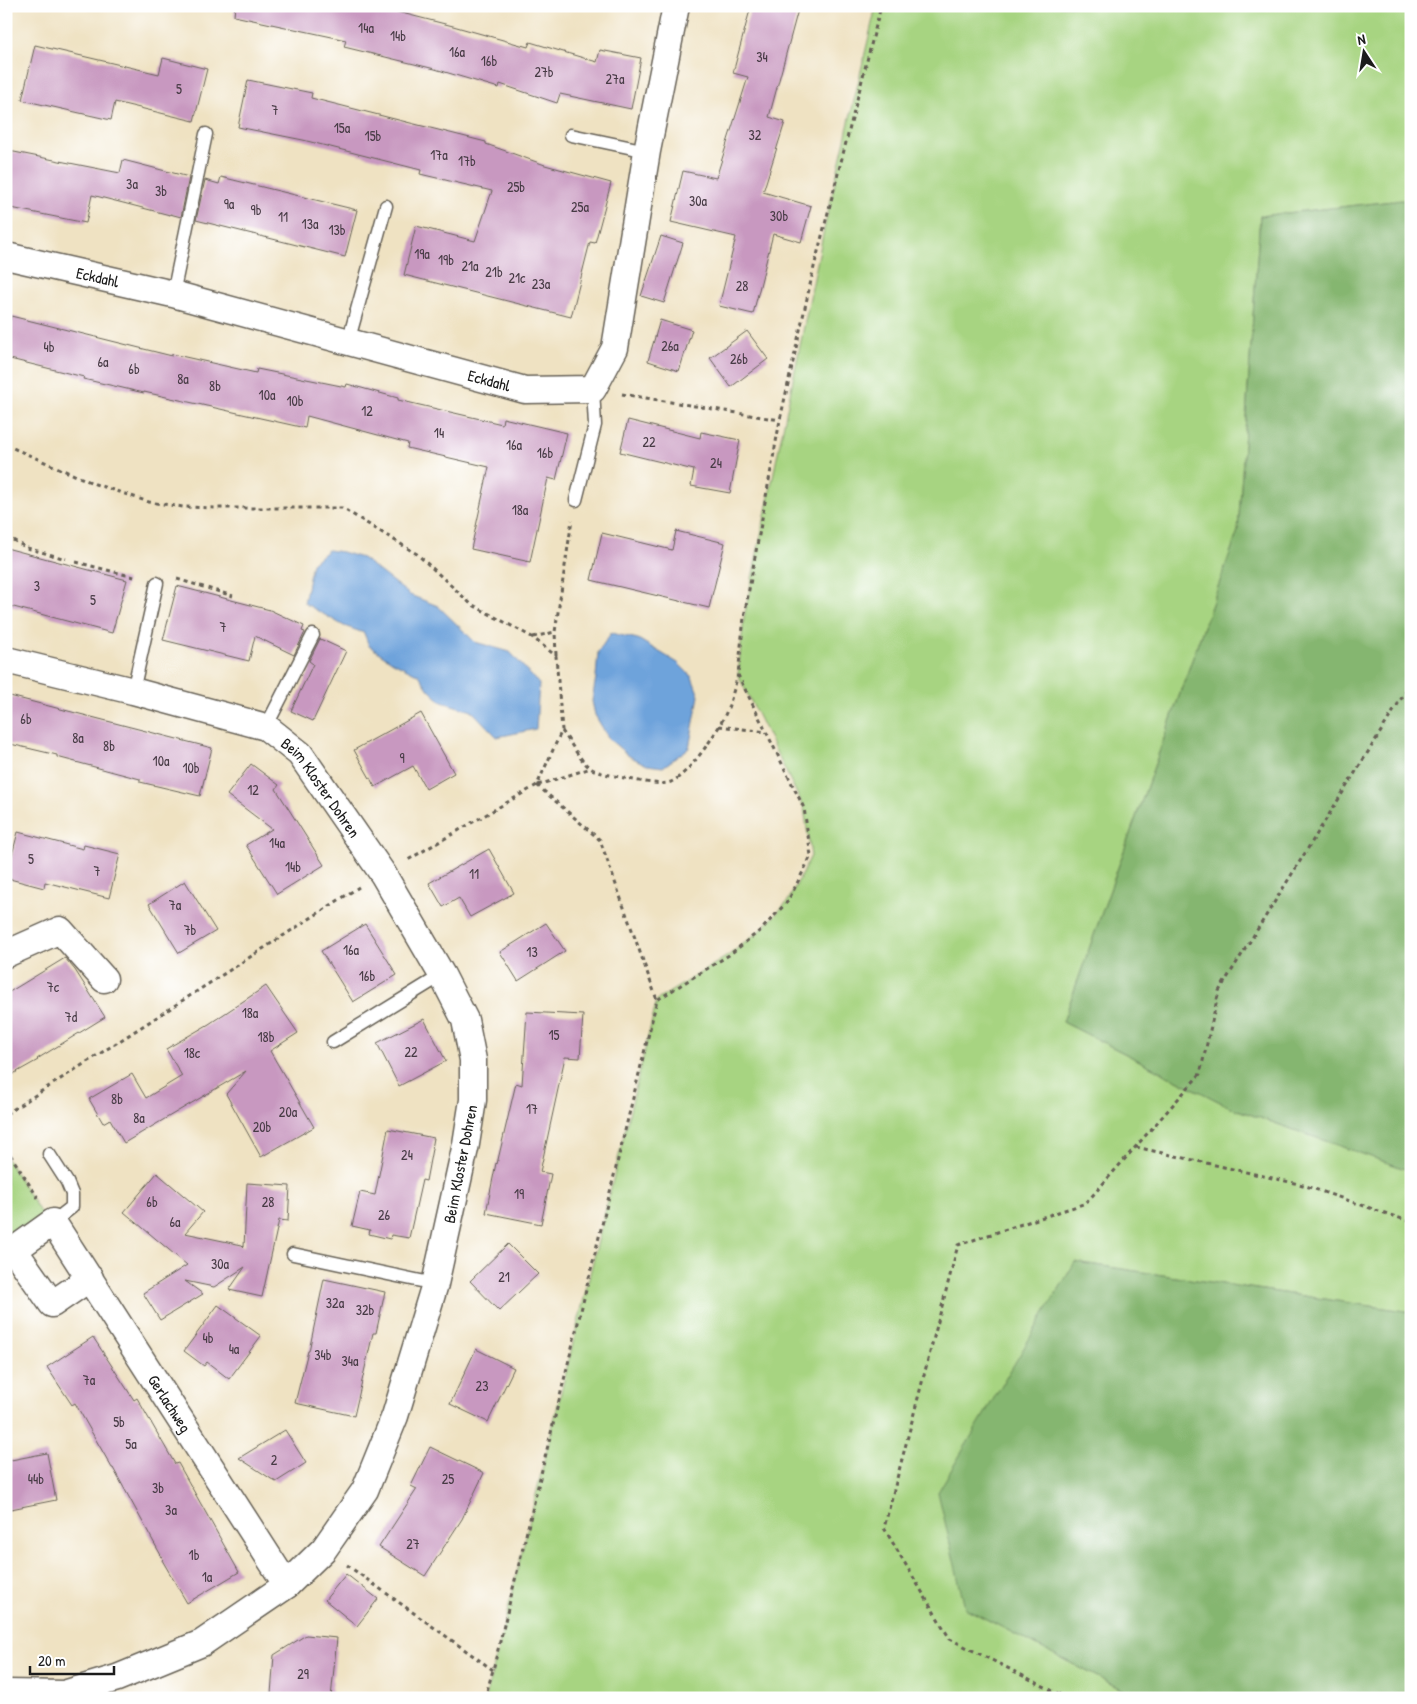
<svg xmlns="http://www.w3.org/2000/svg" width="1417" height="1704" viewBox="0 0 1417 1704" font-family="'Patrick Hand',sans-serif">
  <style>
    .green { fill: #a7d481; stroke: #62784e }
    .forest { fill: #85b66f; stroke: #506946 }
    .water { fill: #6ea3db; stroke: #45607c }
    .building { fill: #c898c0 }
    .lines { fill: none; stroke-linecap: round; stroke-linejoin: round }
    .lane-casing { stroke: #666156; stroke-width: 15 }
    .street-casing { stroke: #666156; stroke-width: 29 }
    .path { stroke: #666156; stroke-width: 3; stroke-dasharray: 4 4; stroke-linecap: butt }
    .lane { stroke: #fff; stroke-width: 12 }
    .street { stroke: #fff; stroke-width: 26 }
    .labels { text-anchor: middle; stroke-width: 5; stroke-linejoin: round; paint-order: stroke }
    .number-label { font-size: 14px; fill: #473b45 }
    .street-label { font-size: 16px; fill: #1c1c1c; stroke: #fff }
  </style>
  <rect width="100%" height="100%" fill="#fff"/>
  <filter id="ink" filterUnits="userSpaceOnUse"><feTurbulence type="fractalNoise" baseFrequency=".02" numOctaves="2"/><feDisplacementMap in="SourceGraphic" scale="10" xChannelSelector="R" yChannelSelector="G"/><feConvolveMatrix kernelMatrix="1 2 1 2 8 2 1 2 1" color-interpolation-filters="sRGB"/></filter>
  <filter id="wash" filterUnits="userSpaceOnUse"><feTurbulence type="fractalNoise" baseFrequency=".0096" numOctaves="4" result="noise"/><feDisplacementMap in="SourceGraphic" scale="20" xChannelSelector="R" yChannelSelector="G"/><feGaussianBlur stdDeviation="1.12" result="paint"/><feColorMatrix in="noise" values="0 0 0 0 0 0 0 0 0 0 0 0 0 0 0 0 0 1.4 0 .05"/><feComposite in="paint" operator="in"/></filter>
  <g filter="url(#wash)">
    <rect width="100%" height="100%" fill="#efe2c2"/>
    <g class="green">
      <polygon points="876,6 1411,6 1411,199 1260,216 1238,531 1063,1022 1232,1108 1411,1171 1411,1312 1075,1262 965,1608 1138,1698 485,1698 493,1670 657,1000 729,955 762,929 788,901 811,856 804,808 738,675 744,617 825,225"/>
      <polygon points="6,1158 45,1220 6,1244"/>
    </g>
    <g class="forest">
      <polygon points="1411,199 1411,1171 1232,1108 1063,1022 1238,531 1260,216"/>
      <polygon points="1075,1262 1411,1312 1411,1698 1138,1698 965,1608 938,1492"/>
    </g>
    <g class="water">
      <polygon points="328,550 342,552 362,558 410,595 438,606 475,642 510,652 539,684 536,729 497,737 472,711 442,702 429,690 419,675 393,662 369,646 364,633 344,626 304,603 312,563"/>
      <polygon points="611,633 638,639 678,663 692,677 699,696 689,748 663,767 647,765 629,756 609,739 595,715 592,701 596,677 598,652"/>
    </g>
    <g id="blocks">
      <g class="building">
        <polygon points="235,6 374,6 453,26 528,47 530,42 597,62 600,50 641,58 631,109 560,94 557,103 500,84 499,88 435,69 344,47 346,40 234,16"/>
        <polygon points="751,6 799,6 769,117 785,122 763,192 811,206 801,242 773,234 753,314 719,306 736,237 671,222 683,171 716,178 748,77 733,73"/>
        <polygon points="35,45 159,74 163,58 207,69 194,121 115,102 111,120 22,100"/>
        <polygon points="248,80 312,93 311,98 486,142 486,144 545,165 611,183 595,243 590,242 571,317 404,275 416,226 475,241 492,191 420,174 421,170 303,140 238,127"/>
        <polygon points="9,151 120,173 123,160 189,177 181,217 170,214 170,215 92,195 86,223 6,207 6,166"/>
        <polygon points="221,177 357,210 345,257 196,220 205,180 219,184"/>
        <polygon points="661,236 683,243 664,303 641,296"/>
        <polygon points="11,316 172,356 172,354 256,373 257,369 346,387 347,384 398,398 398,400 502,424 503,418 567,433 556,480 548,478 530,562 471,549 489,467 407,448 408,443 307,416 305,428 144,392 144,393 114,386 83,379 84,377 6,358 6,334"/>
        <polygon points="660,320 692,330 679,371 648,361"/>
        <polygon points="747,331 768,359 731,387 710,358"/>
        <polygon points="628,420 700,438 701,432 740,440 730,493 691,486 694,470 620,452"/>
        <polygon points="676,531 725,543 709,608 591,580 602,533 672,550"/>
        <polygon points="6,548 127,580 112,633 6,605"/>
        <polygon points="177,586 270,610 304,626 302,631 305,632 294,655 255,636 249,661 163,640"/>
        <polygon points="320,639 346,651 313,721 291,711 313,664 309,661"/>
        <polygon points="6,695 212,748 200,796 140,782 140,779 57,757 57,755 6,743"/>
        <polygon points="421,713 454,773 426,789 413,766 375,787 354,750"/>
        <polygon points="251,764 279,785 276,789 324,865 277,894 246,845 272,829 227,795"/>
        <polygon points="18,832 83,849 84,845 120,854 109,898 45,882 44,888 6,878"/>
        <polygon points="489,849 514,893 470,917 459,898 443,907 429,883"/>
        <polygon points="185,881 216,931 179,953 149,904"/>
        <polygon points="546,923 565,951 518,981 500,952"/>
        <polygon points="365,924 397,975 353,1002 321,951"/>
        <polygon points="65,958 75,970 105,1017 37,1059 38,1060 6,1078 6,994"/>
        <polygon points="266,986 298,1033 270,1051 314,1127 261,1157 226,1094 246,1071 124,1143 110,1119 103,1123 89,1099 132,1074 146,1098 182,1076 166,1049 209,1024"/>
        <polygon points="527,1012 583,1015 580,1058 565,1057 540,1172 551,1174 541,1224 486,1213 496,1163 497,1164 516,1083 522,1085"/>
        <polygon points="424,1019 446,1061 399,1086 377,1043"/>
        <polygon points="388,1129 434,1138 426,1181 422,1180 409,1238 391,1235 390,1239 369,1234 370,1230 352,1226 360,1192 375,1195"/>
        <polygon points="157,1173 203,1212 185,1233 242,1245 244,1247 247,1183 290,1186 288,1221 279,1220 262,1297 229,1290 245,1267 214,1287 185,1281 203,1294 160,1320 143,1293 187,1265 124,1212"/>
        <polygon points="508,1244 538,1274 499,1311 470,1281"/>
        <polygon points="324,1279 385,1292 376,1333 373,1333 354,1416 295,1403 308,1351 309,1351"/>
        <polygon points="218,1305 261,1336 229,1379 207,1362 204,1366 184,1351"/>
        <polygon points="93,1337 134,1400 137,1398 175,1464 178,1463 239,1572 187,1603 162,1560 163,1559 113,1468 112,1468 75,1403 72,1405 47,1367"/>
        <polygon points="476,1349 514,1368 488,1422 450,1404"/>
        <polygon points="285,1430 306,1463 276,1482 239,1458"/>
        <polygon points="430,1447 484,1473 462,1519 425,1576 379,1547 417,1489 411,1486"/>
        <polygon points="47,1453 56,1500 6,1510 6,1461"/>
        <polygon points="346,1574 378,1599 357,1626 325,1600"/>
        <polygon points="306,1635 337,1638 331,1698 311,1698 271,1694 274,1655"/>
      </g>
    </g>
  </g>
  <g filter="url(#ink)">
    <use href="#blocks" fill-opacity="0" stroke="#666156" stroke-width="1"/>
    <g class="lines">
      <defs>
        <g id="lane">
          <polyline points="571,135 647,151"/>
          <polyline points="173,294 206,134"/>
          <polyline points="348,342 386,206"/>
          <polyline points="576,500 595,425 593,389"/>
          <polyline points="133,691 157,583"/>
          <polyline points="266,727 313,635"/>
          <polyline points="333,1042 442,975"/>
          <polyline points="49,1154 67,1182 72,1194 72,1207 53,1222"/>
          <polyline points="293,1254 435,1284"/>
        </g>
        <g id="street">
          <path id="s1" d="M 6,256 L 173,294 L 525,390 L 593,389 L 615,348 L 647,151 L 676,6"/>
          <path id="s2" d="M 6,660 L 133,691 L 266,727 L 300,754 L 383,874 L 442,975 L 465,1020 L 473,1060 L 473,1100 L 466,1144 L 435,1284 L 395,1416 L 365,1490 L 324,1549 L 287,1585 L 202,1643 L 117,1678 L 64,1694 L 6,1693"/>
          <polyline points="6,954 60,930 104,979"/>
          <path id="s3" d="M 90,1278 L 52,1304 L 14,1250 L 53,1222 L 277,1570 L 287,1585"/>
        </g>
      </defs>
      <use href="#lane" class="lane-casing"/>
      <use href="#street" class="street-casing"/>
      <g class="path">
        <polyline points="622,394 780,420"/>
        <polyline points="6,445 95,484 149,502 183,507 217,508 342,508 417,554 471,604 532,637 556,656 562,730 537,785 406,861"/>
        <polyline points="6,536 27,548 66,559"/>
        <polyline points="76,562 138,578"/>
        <polyline points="177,579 233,596"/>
        <polyline points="533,637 555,632"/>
        <polyline points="556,655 555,632 572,520"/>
        <polyline points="719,726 766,732"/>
        <path d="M 562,731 C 570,741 581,763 592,769 C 603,775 618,776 629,779 C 640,781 661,786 671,782 C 689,774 717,733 725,715 C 731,702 734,688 738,675"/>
        <polyline points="537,785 600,840 657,1000"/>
        <polyline points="538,785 591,768"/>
        <polyline points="6,1114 359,887"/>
        <polyline points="1136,1147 1303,1185 1411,1222"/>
        <polyline points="6,1148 38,1198"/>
        <polyline points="347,1565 493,1670"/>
        <polyline points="485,1698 493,1670 657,1000 729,955 762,929 788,901 811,856 804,808 738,675 744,617 780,420 814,267 881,6"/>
        <polyline points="1067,1698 950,1639 884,1528 958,1245 1086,1203 1200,1074 1219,991 1411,683"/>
      </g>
      <use href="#lane" class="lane"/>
      <use href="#street" class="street"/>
    </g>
  </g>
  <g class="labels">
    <g class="number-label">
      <text x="366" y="33">14a</text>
      <text x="398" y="41">14b</text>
      <text x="457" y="57">16a</text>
      <text x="762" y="62">34</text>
      <text x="489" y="66">16b</text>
      <text x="544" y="77">27b</text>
      <text x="615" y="84">27a</text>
      <text x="179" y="94">5</text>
      <text x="275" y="115">7</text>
      <text x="342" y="133">15a</text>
      <text x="755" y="140">32</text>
      <text x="373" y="141">15b</text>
      <text x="439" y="160">17a</text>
      <text x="467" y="166">17b</text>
      <text x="132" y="189">3a</text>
      <text x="516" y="192">25b</text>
      <text x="161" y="196">3b</text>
      <text x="698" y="206">30a</text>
      <text x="229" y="209">9a</text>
      <text x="580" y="212">25a</text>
      <text x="256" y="215">9b</text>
      <text x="779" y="221">30b</text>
      <text x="283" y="222">11</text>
      <text x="310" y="229">13a</text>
      <text x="337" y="235">13b</text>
      <text x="422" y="259">19a</text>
      <text x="446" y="265">19b</text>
      <text x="470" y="271">21a</text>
      <text x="494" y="277">21b</text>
      <text x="517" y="283">21c</text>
      <text x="541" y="289">23a</text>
      <text x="742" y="291">28</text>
      <text x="670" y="351">26a</text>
      <text x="49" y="352">4b</text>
      <text x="739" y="364">26b</text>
      <text x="103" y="367">6a</text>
      <text x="134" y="374">6b</text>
      <text x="183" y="384">8a</text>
      <text x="215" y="391">8b</text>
      <text x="267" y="400">10a</text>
      <text x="295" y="406">10b</text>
      <text x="367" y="416">12</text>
      <text x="439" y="438">14</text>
      <text x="649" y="447">22</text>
      <text x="514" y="450">16a</text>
      <text x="545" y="458">16b</text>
      <text x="716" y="468">24</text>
      <text x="520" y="515">18a</text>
      <text x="37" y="591">3</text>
      <text x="93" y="605">5</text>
      <text x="223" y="632">7</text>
      <text x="26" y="724">6b</text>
      <text x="78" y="743">8a</text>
      <text x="109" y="751">8b</text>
      <text x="402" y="763">9</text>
      <text x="161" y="766">10a</text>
      <text x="191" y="773">10b</text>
      <text x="253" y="795">12</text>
      <text x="277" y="848">14a</text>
      <text x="31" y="864">5</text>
      <text x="293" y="872">14b</text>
      <text x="97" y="876">7</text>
      <text x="474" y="879">11</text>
      <text x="175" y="910">7a</text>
      <text x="190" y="935">7b</text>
      <text x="351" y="955">16a</text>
      <text x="532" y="957">13</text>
      <text x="367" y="981">16b</text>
      <text x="53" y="992">7c</text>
      <text x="250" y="1018">18a</text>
      <text x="71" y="1022">7d</text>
      <text x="554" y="1040">15</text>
      <text x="266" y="1042">18b</text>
      <text x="411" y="1057">22</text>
      <text x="192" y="1058">18c</text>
      <text x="117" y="1104">8b</text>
      <text x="532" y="1114">17</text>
      <text x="288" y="1117">20a</text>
      <text x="139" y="1123">8a</text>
      <text x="262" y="1132">20b</text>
      <text x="407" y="1160">24</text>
      <text x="519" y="1199">19</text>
      <text x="152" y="1207">6b</text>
      <text x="268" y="1207">28</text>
      <text x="384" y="1220">26</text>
      <text x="175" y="1227">6a</text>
      <text x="220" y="1269">30a</text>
      <text x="504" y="1282">21</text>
      <text x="335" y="1308">32a</text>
      <text x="365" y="1315">32b</text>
      <text x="208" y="1343">4b</text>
      <text x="234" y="1354">4a</text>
      <text x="323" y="1360">34b</text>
      <text x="350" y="1366">34a</text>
      <text x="89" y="1385">7a</text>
      <text x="482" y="1391">23</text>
      <text x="119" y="1427">5b</text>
      <text x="131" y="1449">5a</text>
      <text x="274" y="1465">2</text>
      <text x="36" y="1484">44b</text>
      <text x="448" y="1484">25</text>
      <text x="158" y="1493">3b</text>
      <text x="171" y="1515">3a</text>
      <text x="413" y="1549">27</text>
      <text x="194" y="1560">1b</text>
      <text x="207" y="1582">1a</text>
      <text x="303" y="1679">29</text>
    </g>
    <g class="street-label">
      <text dy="6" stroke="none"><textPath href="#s1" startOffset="94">Eckdahl</textPath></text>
      <text dy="6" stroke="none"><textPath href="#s1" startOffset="499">Eckdahl</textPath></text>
      <text dy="6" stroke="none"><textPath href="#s2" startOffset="351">Beim Kloster Dohren</textPath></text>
      <text transform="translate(460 1164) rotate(-79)" y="6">Beim Kloster Dohren</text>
      <text dy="6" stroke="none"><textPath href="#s3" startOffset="376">Gerlachweg</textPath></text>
    </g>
  </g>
  <rect width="1417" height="1704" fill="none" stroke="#fff" stroke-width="25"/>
  <g transform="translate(1364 52) rotate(348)" stroke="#ffffff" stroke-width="4" paint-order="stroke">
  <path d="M0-4L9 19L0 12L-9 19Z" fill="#1c1c1c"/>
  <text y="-8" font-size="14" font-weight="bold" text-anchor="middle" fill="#1c1c1c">N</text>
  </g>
  <path d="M30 1666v8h84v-8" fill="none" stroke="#1c1c1c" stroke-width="2.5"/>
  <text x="38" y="1666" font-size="15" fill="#1c1c1c" stroke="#ffffff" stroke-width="4" paint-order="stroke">20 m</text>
</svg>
